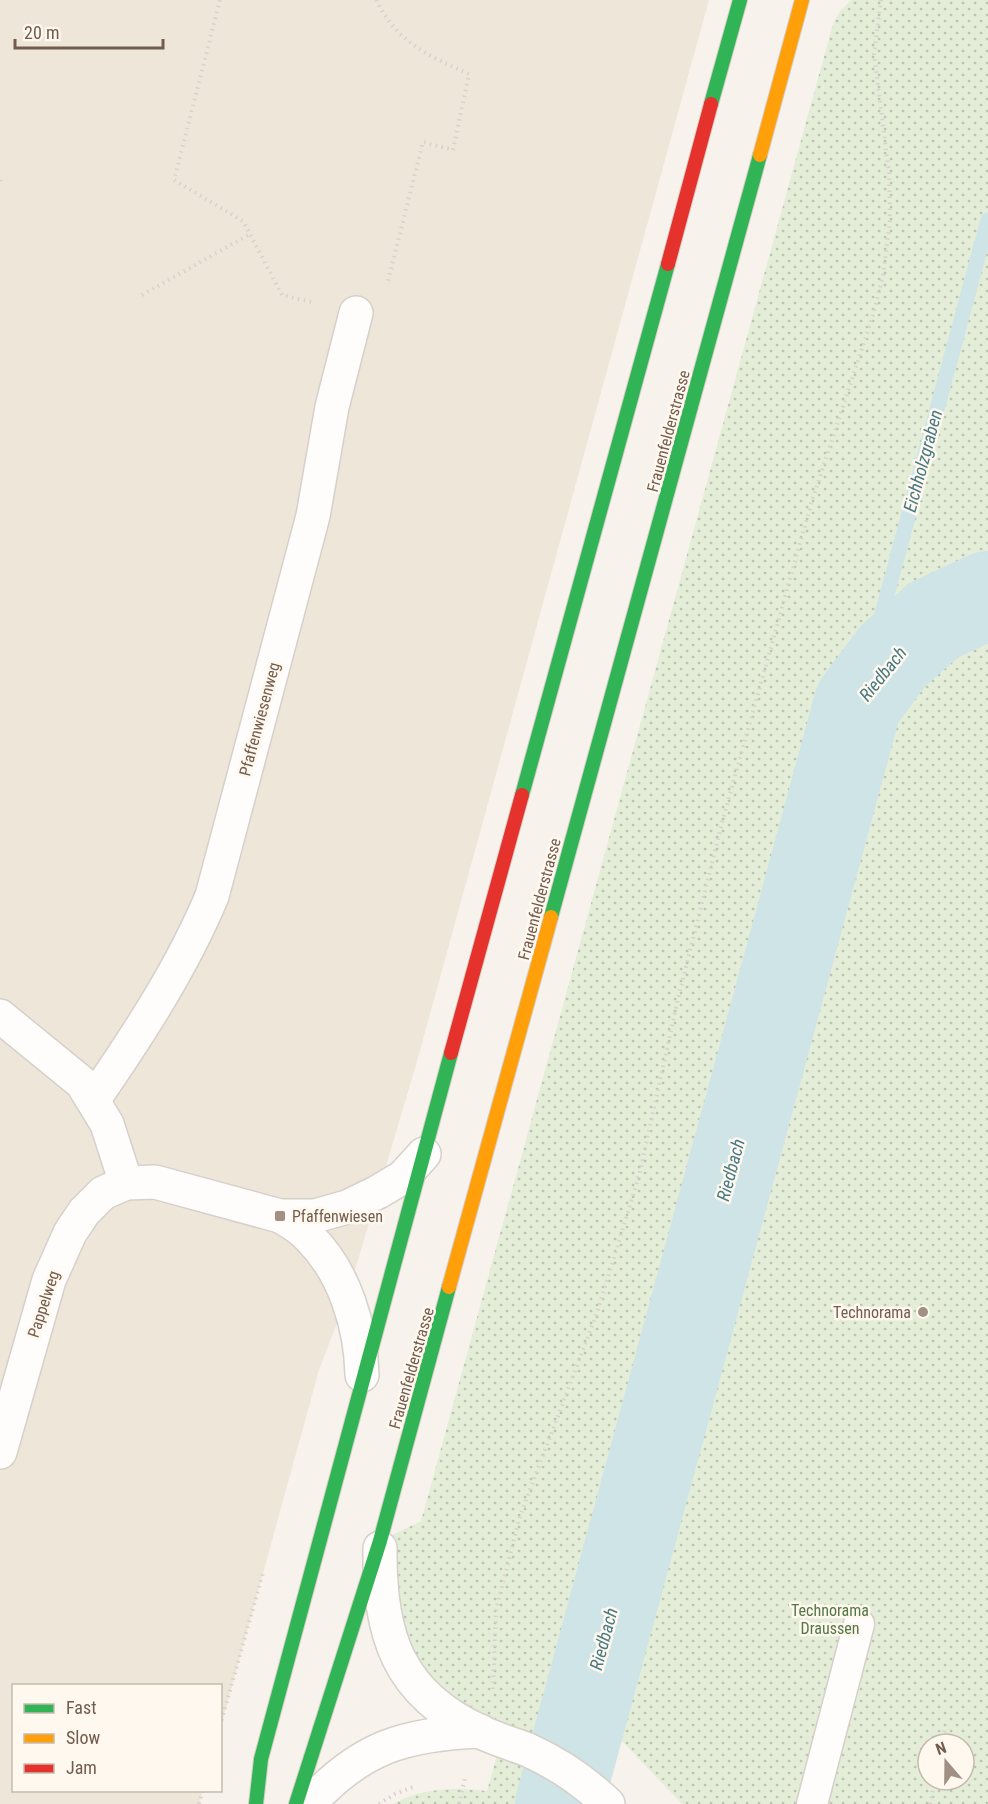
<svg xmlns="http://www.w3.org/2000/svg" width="988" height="1804" viewBox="0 0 988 1804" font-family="'Roboto Condensed',sans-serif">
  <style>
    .residential { fill: #efe6da }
    .grass { fill: url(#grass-dots); fill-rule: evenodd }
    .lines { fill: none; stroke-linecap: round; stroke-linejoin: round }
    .stream { stroke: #cee4e6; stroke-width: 15 }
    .river { stroke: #cee4e6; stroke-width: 88 }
    .lane-casing { stroke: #d6d0ca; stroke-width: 33 }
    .street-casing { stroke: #d6d0ca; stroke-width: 36 }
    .fast-casing { stroke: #d5cec7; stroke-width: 16 }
    .slow-casing { stroke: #d5cec7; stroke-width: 16 }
    .jam-casing { stroke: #d5cec7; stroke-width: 16 }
    .path { stroke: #d8d1cc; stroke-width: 4; stroke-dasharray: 1.5 4.5; stroke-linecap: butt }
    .lane { stroke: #fefdfc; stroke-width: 30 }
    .street { stroke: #fefdfc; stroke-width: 33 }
    .fast { stroke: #30b455; stroke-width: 14 }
    .slow { stroke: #ff9f0a; stroke-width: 14 }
    .jam { stroke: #e5322d; stroke-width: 14 }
    .poi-dot { fill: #a19185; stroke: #fef8ee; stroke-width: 2 }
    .labels { text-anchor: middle; stroke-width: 5; stroke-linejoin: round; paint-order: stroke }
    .street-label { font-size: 16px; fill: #735c4d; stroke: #fef8ee }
    .poi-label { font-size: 16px; fill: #735c4d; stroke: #fef8ee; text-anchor: start }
    .park-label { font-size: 16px; fill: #537846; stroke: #fef8ee }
    .water-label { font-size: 18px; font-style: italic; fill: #487985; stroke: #fef8ee }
  </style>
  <defs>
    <pattern id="grass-dots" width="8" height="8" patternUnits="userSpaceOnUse" patternTransform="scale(1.5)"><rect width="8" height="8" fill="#e3edd8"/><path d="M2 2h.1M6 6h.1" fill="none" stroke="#bcc3b1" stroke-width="1.8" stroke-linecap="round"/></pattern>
  </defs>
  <rect width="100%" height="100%" fill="#f7f3ec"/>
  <polygon class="residential" points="0,0 709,0 416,1065 347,1297 319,1370 221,1726 220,1686 14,1686 14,1790 203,1791 199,1804 0,1804"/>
  <path class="grass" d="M 851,0 L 988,0 L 988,1804 L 682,1804 L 621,1740 L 603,1804 L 393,1804 C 423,1788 454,1787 487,1791 L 501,1740 L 418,1688 L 380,1541 L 421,1521 L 833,24 L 840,11 ZM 928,1744 L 964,1744 L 964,1780 L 928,1780 Z"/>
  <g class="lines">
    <polyline class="stream" points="858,703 988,220"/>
    <polyline class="river" points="559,1804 858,703 893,656 934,620 988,595"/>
    <defs>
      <polyline id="lane" points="812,1804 859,1624"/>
      <g id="street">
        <polyline points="0,1016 82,1083 107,1124 126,1183"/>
        <path d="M 94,1099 C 138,1035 182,968 212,896 L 313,516 L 332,407 L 356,313"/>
        <path d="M 280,1216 C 291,1222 302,1229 310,1238 C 345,1273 361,1327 362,1375"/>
        <polyline points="0,1452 49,1280 70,1233 84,1212 103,1193 126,1183 155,1182 280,1216 315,1216 347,1207 378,1192 403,1177 424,1154"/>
        <path d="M 380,1548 C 379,1634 397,1694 481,1732 C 496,1739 512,1744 528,1750 C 557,1763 585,1782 608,1804"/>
        <path d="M 309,1804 C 361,1747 405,1734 480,1731"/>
      </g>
      <g id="fast">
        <polyline points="711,104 740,0"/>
        <polyline points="522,795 668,264"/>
        <polyline points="551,917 760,155"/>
        <polyline points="256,1804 261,1759 451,1053"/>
        <polyline points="296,1804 380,1541 449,1287"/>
      </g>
      <g id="slow">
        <polyline points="760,155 802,0"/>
        <polyline points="449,1287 551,917"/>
      </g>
      <g id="jam">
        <polyline points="668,264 711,104"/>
        <polyline points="451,1053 522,795"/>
      </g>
    </defs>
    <use href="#lane" class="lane-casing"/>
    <use href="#street" class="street-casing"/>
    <use href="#fast" class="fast-casing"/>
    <use href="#slow" class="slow-casing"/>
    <use href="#jam" class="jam-casing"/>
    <g class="path">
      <polyline points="220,0 174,180 243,221 282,295 315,303"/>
      <path d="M 376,0 C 397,42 428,56 469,74 L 453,150 L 423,142 L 387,285"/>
      <polyline points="0,180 1,183"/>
      <polyline points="142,295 250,234"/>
      <polyline points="493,1689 496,1610 520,1516 597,1313 639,1176 678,999 723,819 811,504 873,315 883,276 890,220 889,173 874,54 881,0"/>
      <polyline points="220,1726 263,1573"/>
      <polyline points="942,1744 945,1729"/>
      <polyline points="199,1804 203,1790"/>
      <polyline points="379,1804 395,1794 413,1787"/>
      <polyline points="459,1804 465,1778"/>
      <polyline points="930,1804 935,1780"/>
    </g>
    <use href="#lane" class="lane"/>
    <use href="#street" class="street"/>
    <use href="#fast" class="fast"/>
    <use href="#slow" class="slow"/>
    <use href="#jam" class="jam"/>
  </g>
  <g class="poi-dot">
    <rect x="274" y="1210" width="12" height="12" rx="3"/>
    <circle cx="923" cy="1312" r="6"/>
  </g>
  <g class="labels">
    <g class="street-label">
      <text transform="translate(668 431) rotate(-75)" y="6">Frauenfelderstrasse</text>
      <text transform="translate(259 719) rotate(-75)" y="6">Pfaffenwiesenweg</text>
      <text transform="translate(539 899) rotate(-75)" y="6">Frauenfelderstrasse</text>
      <text transform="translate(43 1304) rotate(-72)" y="6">Pappelweg</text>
      <text transform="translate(411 1368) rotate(-74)" y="6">Frauenfelderstrasse</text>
    </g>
    <g class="poi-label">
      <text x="292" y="1222">Pfaffenwiesen</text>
      <text x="911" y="1318" text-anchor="end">Technorama</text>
    </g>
    <g class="park-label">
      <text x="830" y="1616">Technorama<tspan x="830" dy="18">Draussen</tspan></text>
    </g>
    <g class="water-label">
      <text transform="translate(923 461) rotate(-75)" y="6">Eichholzgraben</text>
      <text transform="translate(883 674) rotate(-51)" y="6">Riedbach</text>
      <text transform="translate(731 1170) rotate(-75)" y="6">Riedbach</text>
      <text transform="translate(604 1639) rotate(-75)" y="6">Riedbach</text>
    </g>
  </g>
  <rect x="12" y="1684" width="210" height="108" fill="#fef8ee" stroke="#c6baae" stroke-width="1.5"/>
  <rect x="24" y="1704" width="30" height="9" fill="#30b455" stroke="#c6baae" stroke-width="1.5"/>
  <text x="66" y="1714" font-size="18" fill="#735c4d">Fast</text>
  <rect x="24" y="1734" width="30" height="9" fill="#ff9f0a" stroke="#c6baae" stroke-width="1.5"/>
  <text x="66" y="1744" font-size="18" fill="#735c4d">Slow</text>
  <rect x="24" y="1764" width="30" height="9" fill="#e5322d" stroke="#c6baae" stroke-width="1.5"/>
  <text x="66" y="1774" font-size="18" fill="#735c4d">Jam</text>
  <g transform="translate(946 1762) rotate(340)"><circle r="28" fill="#fef8ee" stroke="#c6baae" stroke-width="1.5"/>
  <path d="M0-4.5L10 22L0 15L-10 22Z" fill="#a19185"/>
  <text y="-9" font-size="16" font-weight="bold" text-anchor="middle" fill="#735c4d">N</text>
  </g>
  <path d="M15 39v9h148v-9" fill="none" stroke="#735c4d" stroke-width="3"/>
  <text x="24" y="39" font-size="18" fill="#735c4d" stroke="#fef8ee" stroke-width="4.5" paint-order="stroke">20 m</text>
</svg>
